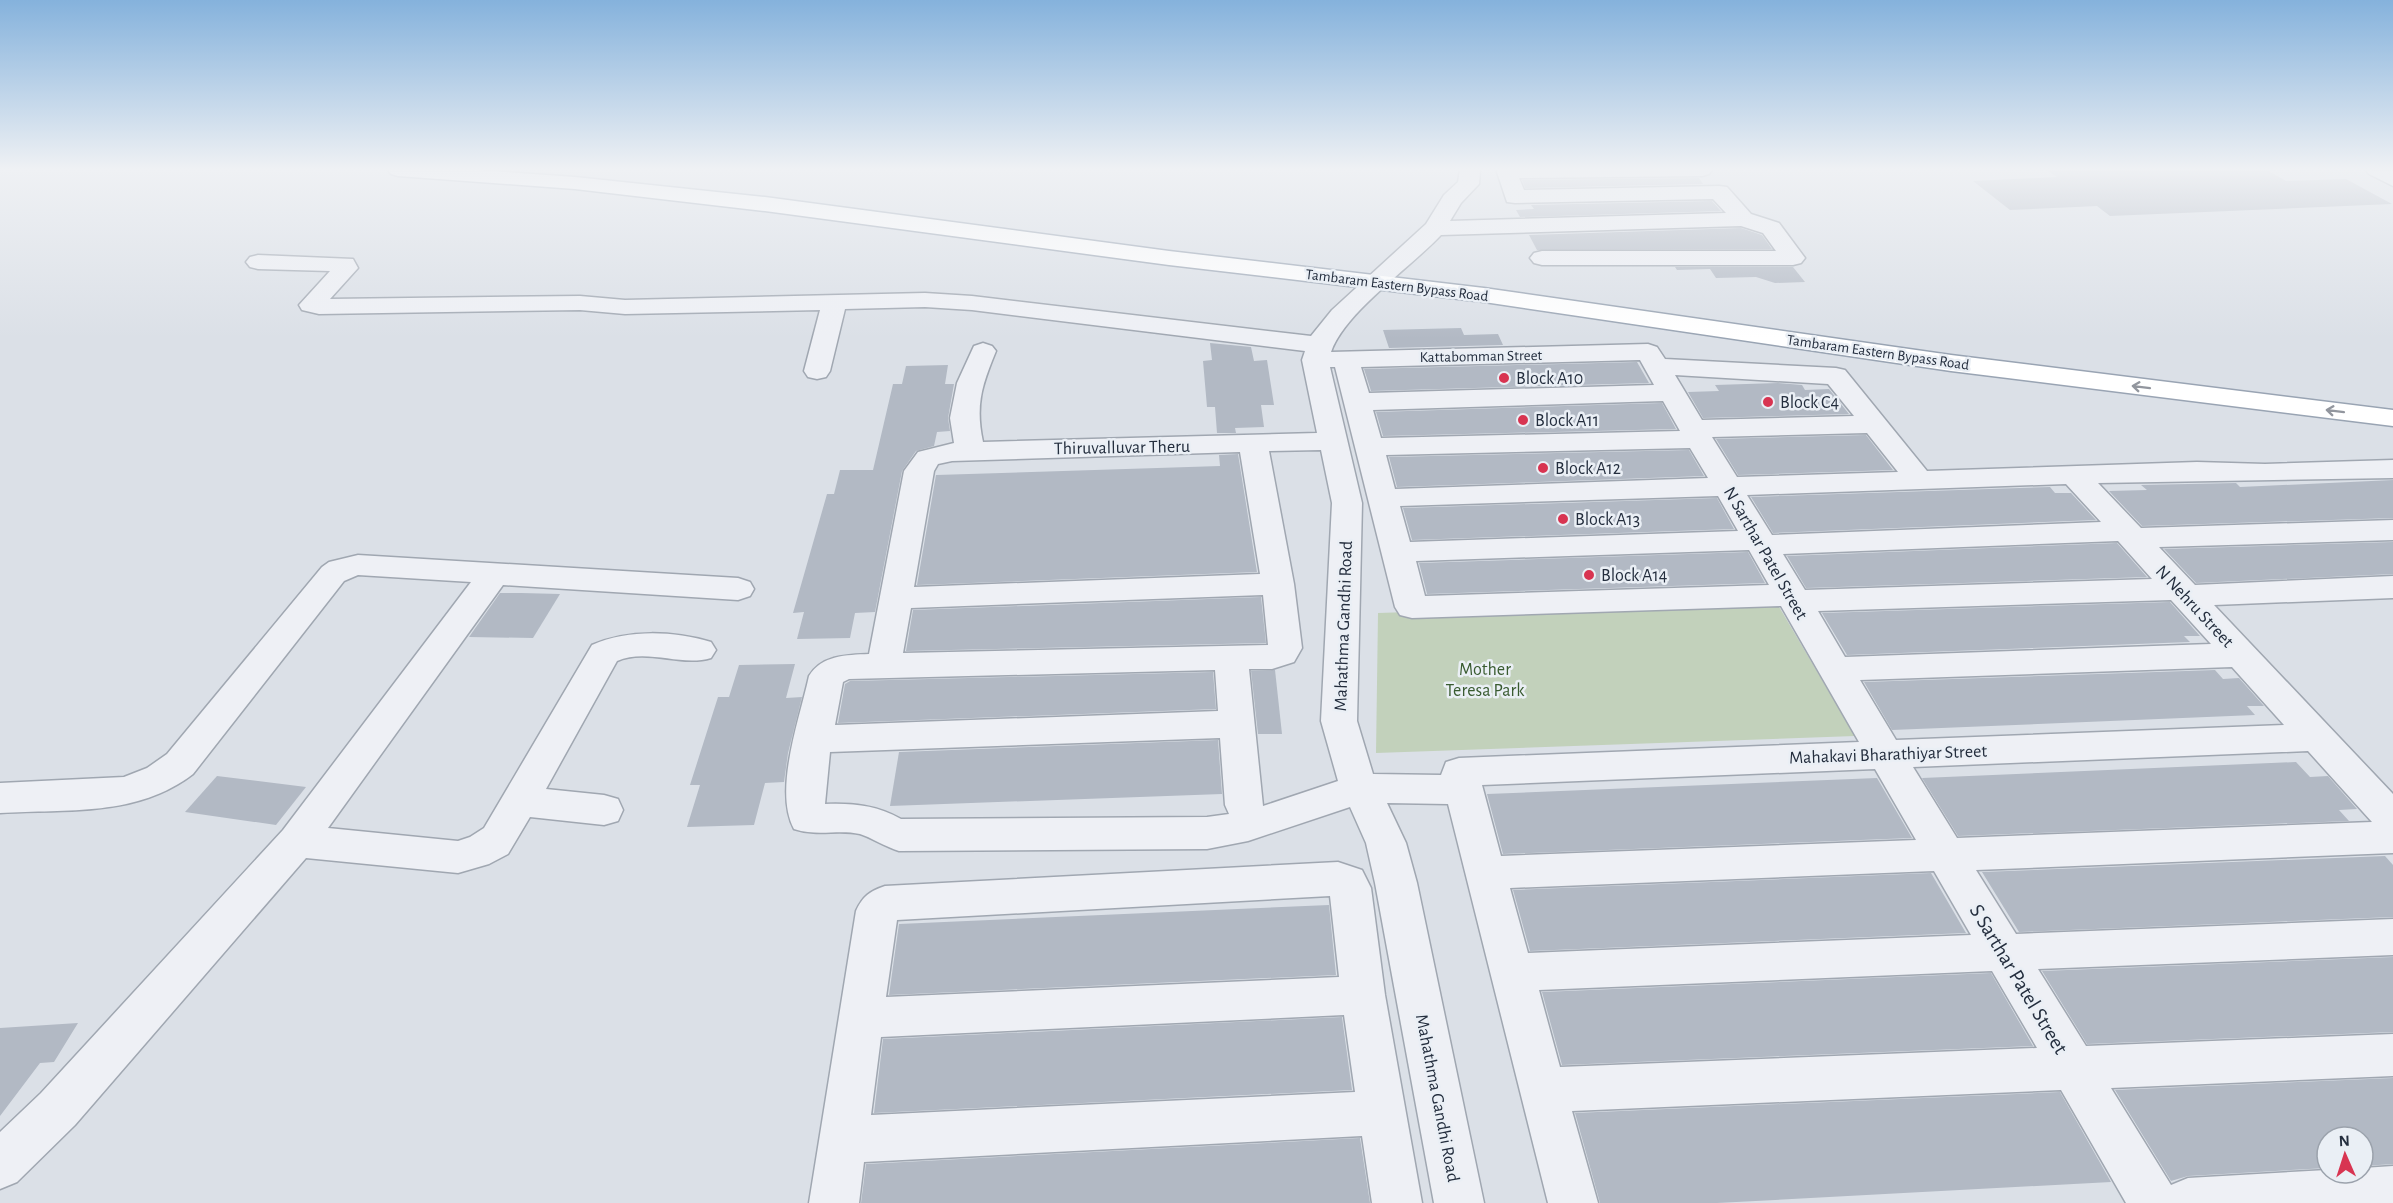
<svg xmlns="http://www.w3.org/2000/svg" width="2393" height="1203" viewBox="0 0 2393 1203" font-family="'Alegreya Sans',sans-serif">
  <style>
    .green { fill: #c2d1bb }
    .building { fill: #b2b9c4 }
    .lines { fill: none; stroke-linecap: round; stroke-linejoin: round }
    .minor-casing { stroke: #a0a7b1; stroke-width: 3 }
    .major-casing { stroke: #99a4b3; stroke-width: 3 }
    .minor { fill: #eef0f5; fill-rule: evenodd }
    .major { fill: #fff; fill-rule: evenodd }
    .oneway { stroke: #92969e }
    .poi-dot { fill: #d83451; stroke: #eaeff5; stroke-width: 2 }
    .labels { text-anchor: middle; stroke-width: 5; stroke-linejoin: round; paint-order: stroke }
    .far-street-label { font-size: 15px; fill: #242e3e; stroke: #eaeff5 }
    .poi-label { font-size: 18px; fill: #242e3e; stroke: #eaeff5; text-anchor: start }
    .street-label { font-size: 18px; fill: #242e3e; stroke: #eaeff5 }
    .park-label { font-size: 18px; fill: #395b30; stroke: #eaeff5 }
    .near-street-label { font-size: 21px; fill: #242e3e; stroke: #eaeff5 }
  </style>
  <rect width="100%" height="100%" fill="#dbe0e7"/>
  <polygon class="green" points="1775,600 1855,736 1376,753 1378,613"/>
  <g class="building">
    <polygon points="2046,170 2267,170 2286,181 2346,179 2392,204 2110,216 2097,206 2010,210 1973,181 2057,177"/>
    <polygon points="1699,178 1703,184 1525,188 1522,180"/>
    <polygon points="1712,201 1721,211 1520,217 1516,210 1534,209 1531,205"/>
    <polygon points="1741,228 1762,235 1772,249 1537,250 1529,235"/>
    <polygon points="1675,267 1793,267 1805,282 1775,283 1756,277 1716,278 1710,269 1677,270"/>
    <polygon points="1461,328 1464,335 1498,334 1503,345 1389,348 1383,330"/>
    <polygon points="1210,343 1251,347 1254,361 1267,360 1274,405 1261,405 1264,427 1235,428 1236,433 1217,433 1215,407 1207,407 1203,361 1212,360"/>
    <polygon points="1637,362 1649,383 1371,391 1364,369"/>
    <polygon points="948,365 945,384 954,384 948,418 950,431 937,432 934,446 916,451 902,471 875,612 855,613 850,638 797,639 804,612 793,613 827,494 834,494 840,470 873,470 893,384 902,384 906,366"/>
    <polygon points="1778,383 1802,385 1805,390 1829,389 1849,414 1703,418 1688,392 1719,391 1715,385"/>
    <polygon points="1662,403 1676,429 1383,436 1376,412"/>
    <polygon points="1866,435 1893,470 1738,475 1716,439"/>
    <polygon points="1689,450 1704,476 1397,487 1389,457"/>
    <polygon points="1238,454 1257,572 917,585 936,475 1220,466 1219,455"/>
    <polygon points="2393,480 2393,518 2142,526 2109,491 2147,490 2141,485 2236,483 2240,487"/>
    <polygon points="2050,487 2055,493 2071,493 2096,520 1773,533 1751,497"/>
    <polygon points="1717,498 1734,529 1412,540 1403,508"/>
    <polygon points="2393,542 2393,574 2196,583 2164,549"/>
    <polygon points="2117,543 2147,577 1806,588 1787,556"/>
    <polygon points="1748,552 1765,583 1427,594 1419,563"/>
    <polygon points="500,593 521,593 560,594 533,638 469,637"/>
    <polygon points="1261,597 1266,643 906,651 913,610"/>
    <polygon points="2170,602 2200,636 2184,636 2190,642 1847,655 1822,613"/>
    <polygon points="795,664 786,698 802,697 788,753 784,782 765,783 754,825 687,827 700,785 690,785 718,697 729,697 739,665"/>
    <polygon points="1275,670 1282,734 1258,734 1251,671"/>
    <polygon points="2215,670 2223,679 2239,678 2264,706 2247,706 2255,715 1892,730 1864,682"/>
    <polygon points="1213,672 1216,709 838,723 845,684 850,681"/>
    <polygon points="1218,740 1222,794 890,806 899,752"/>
    <polygon points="2296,762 2310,777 2328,776 2357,809 2339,810 2349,821 1958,836 1922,778"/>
    <polygon points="217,776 306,787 276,825 185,812"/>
    <polygon points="1877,778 1912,838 1503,854 1487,794"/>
    <polygon points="2385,856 2393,865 2393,917 2019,932 1982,872"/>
    <polygon points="1931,873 1966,933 1530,951 1513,890"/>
    <polygon points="1329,905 1336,975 889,995 899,924"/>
    <polygon points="2393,957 2393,1032 2087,1044 2042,971"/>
    <polygon points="1991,973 2033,1046 1562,1065 1542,992"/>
    <polygon points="1342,1017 1352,1090 874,1113 883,1039"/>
    <polygon points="78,1023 54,1062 40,1063 0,1116 0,1028"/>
    <polygon points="2393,1078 2393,1164 2363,1166 2363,1137 2327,1137 2327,1168 2188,1176 2171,1181 2115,1090"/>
    <polygon points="2060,1092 2111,1182 1717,1203 1600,1203 1575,1113"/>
    <polygon points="1360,1138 1370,1203 861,1203 866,1164"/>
  </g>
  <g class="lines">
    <defs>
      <g id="minor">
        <path d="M 1460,170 L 1480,170 L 1479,184 L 1461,203 L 1450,221 L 1726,213 L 1713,199 L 1515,203 L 1507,202 L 1497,172 L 1498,170 L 1712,170 L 1709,174 L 1702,176 L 1519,178 L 1524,190 L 1719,186 L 1727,187 L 1751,214 L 1779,223 L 1805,258 L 1801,263 L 1793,265 L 1542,265 L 1534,263 L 1530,258 L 1534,253 L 1542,251 L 1776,251 L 1763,233 L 1741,226 L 1441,235 C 1411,267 1344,313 1331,352 L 1648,344 L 1657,347 L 1665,359 L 1836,368 L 1845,370 L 1927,471 L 2197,462 L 2265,464 L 2393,460 L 2393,478 L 2098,483 L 2141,528 L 2393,520 L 2393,540 L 2159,547 L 2195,585 L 2393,576 L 2393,598 L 2214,605 L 2393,794 L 2393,853 L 1976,870 L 2016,934 L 2393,919 L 2393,955 L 2038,969 L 2086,1046 L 2393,1034 L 2393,1076 L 2111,1088 L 2171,1185 L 2188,1178 L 2327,1170 L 2327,1173 L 2363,1173 L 2363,1168 L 2393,1166 L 2393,1203 L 2126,1203 L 2061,1090 L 1572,1111 L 1598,1203 L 1548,1203 L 1448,804 L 1387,803 L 1406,843 L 1417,883 L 1484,1203 L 1434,1203 L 1375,883 L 1366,843 L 1350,807 L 1248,841 L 1207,849 L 899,851 C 886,847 870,837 860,834 C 837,829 819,837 794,829 C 773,790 800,718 809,676 C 822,655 846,655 869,654 L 904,471 L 918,452 L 954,443 L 950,418 L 957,383 L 974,346 L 983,343 L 992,346 L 996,351 C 982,385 975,405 983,442 L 1317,433 L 1302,360 L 1305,351 L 972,310 L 925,307 L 845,309 L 830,371 L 826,377 L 817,379 L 808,377 L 804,371 L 820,310 L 625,314 L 580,310 L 319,314 L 302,310 L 299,305 L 330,271 L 258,269 L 250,267 L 246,262 L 250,257 L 258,255 L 353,259 L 358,268 L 330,299 L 580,296 L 625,300 L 925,293 L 972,296 L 1311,336 L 1332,310 L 1426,224 L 1444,195 L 1458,182 ZM 1640,360 L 1654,385 L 1369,393 L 1361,367 ZM 1330,367 L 1335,367 L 1395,607 L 1400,615 L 1412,618 L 1781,606 L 1859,742 L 1459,758 L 1446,762 L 1441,775 L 1373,774 L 1357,721 L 1362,503 ZM 1675,375 L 1828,384 L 1854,416 L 1702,420 ZM 1663,401 L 1680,431 L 1381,438 L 1373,410 ZM 1867,433 L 1898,472 L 1737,477 L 1712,437 ZM 1690,448 L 1708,478 L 1395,489 L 1386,455 ZM 1321,450 L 1332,503 L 1321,721 L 1338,781 L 1263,806 L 1249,669 L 1272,669 L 1294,662 L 1302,648 L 1294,584 L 1269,451 ZM 1240,452 L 1260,574 L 914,587 L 934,471 L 938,464 L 952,461 ZM 2066,484 L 2101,522 L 1772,535 L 1747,495 ZM 1718,496 L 1738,531 L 1410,542 L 1400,506 ZM 2118,541 L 2152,579 L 1805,590 L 1783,554 ZM 1749,550 L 1769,585 L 1425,596 L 1416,561 ZM 1263,595 L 1268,645 L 903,653 L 911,608 ZM 2171,600 L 2211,644 L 1845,657 L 1818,611 ZM 2232,667 L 2284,725 L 1896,740 L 1860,680 ZM 1215,670 L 1218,711 L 835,725 L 843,682 L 849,679 ZM 1220,738 L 1225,805 L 1229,814 L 1207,817 L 901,819 C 876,805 853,803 825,804 L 830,752 ZM 2308,751 L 2372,822 L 1957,838 L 1913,767 ZM 1875,769 L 1916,840 L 1501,856 L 1482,785 ZM 1934,871 L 1971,935 L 1528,953 L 1510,888 ZM 1992,971 L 2037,1048 L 1560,1067 L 1539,990 Z"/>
        <polygon points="2366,170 2393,171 2393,186 2369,174"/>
        <path d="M 358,555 L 738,578 L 750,582 L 754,589 L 750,596 L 738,600 L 503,585 L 328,828 L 458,841 L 470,837 L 484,828 L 592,645 C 629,629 673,631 711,642 L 716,650 L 711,658 C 681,667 647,648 617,661 L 546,789 L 604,795 L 618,799 L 623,810 L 618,821 L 604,825 L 530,817 L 508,854 L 489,864 L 458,873 L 306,858 L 75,1125 L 17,1182 L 0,1189 L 0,1132 L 41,1093 L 283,830 L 471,582 L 358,575 L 344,581 L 193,774 C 137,817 68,809 0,813 L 0,783 L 124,777 L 147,768 L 167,754 L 322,567 L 329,562 Z"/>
        <path d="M 1338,862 L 1362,870 L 1371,888 L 1385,995 L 1422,1203 L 1372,1203 L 1362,1136 L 864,1162 L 859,1203 L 809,1203 L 856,911 C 863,896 870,891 885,886 ZM 1330,896 L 1339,977 L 886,997 L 897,920 ZM 1344,1015 L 1355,1092 L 871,1115 L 881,1037 Z"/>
      </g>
      <polygon id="major" points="388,170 478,170 575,177 765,197 1169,251 1484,288 1951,355 2393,410 2393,426 1951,371 1484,302 1169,265 765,211 575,189 398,176 391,174"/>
    </defs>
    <use href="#minor" class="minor-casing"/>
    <use href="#major" class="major-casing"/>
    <use href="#minor" class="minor"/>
    <use href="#major" class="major"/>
  </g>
  <defs><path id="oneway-shaft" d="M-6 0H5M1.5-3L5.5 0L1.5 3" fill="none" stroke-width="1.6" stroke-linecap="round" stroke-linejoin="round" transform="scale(1.5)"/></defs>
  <g class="oneway">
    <use href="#oneway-shaft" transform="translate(2141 387) rotate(-173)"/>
    <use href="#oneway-shaft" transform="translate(2335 411) rotate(-173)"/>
  </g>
  <linearGradient id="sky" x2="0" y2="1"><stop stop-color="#85b2dc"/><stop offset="0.5" stop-color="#eff1f4"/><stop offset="1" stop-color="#eff1f4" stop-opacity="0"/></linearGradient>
  <rect width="2393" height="338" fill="url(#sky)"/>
  <g class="poi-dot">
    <circle cx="1504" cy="378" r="6"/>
    <circle cx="1768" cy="402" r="6"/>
    <circle cx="1523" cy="420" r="6"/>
    <circle cx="1543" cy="468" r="6"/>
    <circle cx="1563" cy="519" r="6"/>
    <circle cx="1589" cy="575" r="6"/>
  </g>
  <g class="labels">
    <g class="far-street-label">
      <text transform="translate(1397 285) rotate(7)" y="5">Tambaram Eastern Bypass Road</text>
      <text transform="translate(1878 352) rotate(8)" y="5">Tambaram Eastern Bypass Road</text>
      <text transform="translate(1481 356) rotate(-1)" y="5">Kattabomman Street</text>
    </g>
    <g class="poi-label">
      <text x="1516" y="384">Block A10</text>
      <text x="1780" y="408">Block C4</text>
      <text x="1535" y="426">Block A11</text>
      <text x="1555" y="474">Block A12</text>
      <text x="1575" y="525">Block A13</text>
      <text x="1601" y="581">Block A14</text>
    </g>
    <g class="street-label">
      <text transform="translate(1122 447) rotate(-1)" y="6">Thiruvalluvar Theru</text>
      <text transform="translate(1766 553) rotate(60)" y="6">N Sarthar Patel Street</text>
      <text transform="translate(2195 606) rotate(47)" y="6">N Nehru Street</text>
      <text transform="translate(1343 626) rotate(-88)" y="6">Mahathma Gandhi Road</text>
      <text transform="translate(1888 754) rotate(-2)" y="6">Mahakavi Bharathiyar Street</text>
      <text transform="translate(1438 1098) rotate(79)" y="6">Mahathma Gandhi Road</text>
    </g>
    <g class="park-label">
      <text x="1485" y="675">Mother<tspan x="1485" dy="21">Teresa Park</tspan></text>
    </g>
    <g class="near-street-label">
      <text transform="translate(2019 979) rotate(59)" y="7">S Sarthar Patel Street</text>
    </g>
  </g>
  <g transform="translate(2345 1155) rotate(357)"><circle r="28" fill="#eaeff5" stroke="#9ba2ac" stroke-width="1.5"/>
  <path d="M0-4.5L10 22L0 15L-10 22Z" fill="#d83451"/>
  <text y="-9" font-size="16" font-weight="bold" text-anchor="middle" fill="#242e3e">N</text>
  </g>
</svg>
